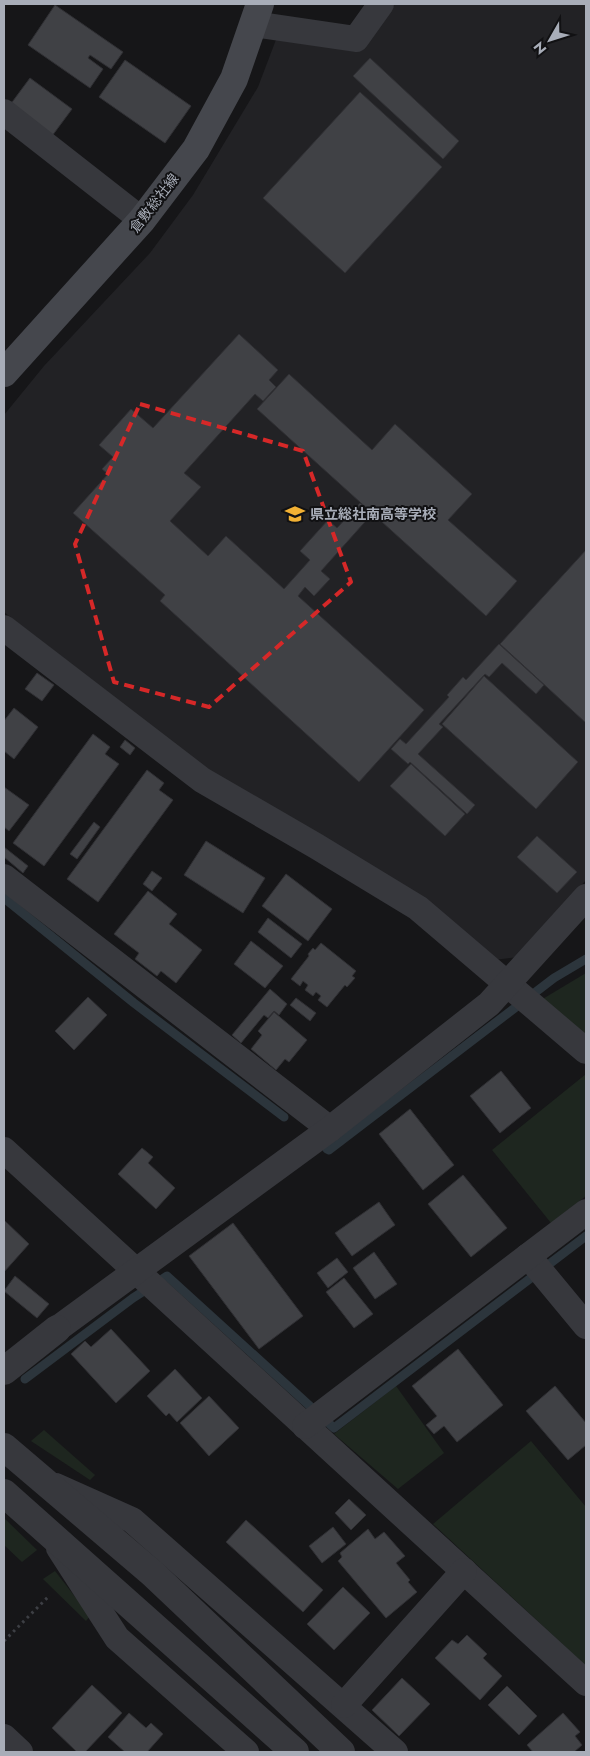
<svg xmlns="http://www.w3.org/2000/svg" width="590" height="1756" viewBox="0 0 590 1756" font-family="Jost,'Noto Sans JP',sans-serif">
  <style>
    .built { fill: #222225 }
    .green { fill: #1e261f }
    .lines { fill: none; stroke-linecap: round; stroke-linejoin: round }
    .stream { stroke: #2c353c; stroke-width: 9 }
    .building { fill: #404145; stroke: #303034 }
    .path { stroke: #3d3f44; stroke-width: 3; stroke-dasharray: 2.5 4; stroke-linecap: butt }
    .minor { stroke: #37383d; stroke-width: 26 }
    .tertiary { stroke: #37383d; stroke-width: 28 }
    .secondary { stroke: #45474d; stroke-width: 28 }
    .marked { fill: none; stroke: #d62828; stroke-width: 4; stroke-dasharray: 10 6; stroke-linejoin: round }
    .labels { text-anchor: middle; stroke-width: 4; stroke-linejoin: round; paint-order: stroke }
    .street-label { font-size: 14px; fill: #a8adb8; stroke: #111113 }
    .poi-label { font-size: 14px; font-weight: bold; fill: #a8adb8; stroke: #111113; text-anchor: start }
  </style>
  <rect width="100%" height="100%" fill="#161618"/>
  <polygon class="built" points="395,4 586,4 586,880 517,957 494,960 207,769 4,612 4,415 44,366 150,253 193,195 258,87 277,37 361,51"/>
  <g class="green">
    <polygon points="586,973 586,1037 541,1000"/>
    <polygon points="586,1074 586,1196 551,1223 492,1150"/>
    <polygon points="396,1386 444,1453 398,1489 334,1434"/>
    <polygon points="44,1430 95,1475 90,1480 31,1441"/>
    <polygon points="531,1441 586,1507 586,1666 433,1524"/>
    <polygon points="4,1518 37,1550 22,1562 4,1545"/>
    <polygon points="55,1571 90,1616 86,1621 43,1579"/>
  </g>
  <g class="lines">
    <g class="stream">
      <polyline points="4,898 134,1003 284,1117"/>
      <polyline points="327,1149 329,1150 554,978 586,959"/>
      <polyline points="25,1379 133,1298 167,1276 334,1428 586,1236"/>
    </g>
  </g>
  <g class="building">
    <polygon points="55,5 123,52 111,69 90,55 88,58 103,69 90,88 28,45"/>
    <polygon points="370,58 459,141 443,159 353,76"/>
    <polygon points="125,60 191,106 165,143 99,97"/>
    <polygon points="30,78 72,109 49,140 7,109"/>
    <polygon points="360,92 442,167 345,273 263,198"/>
    <polygon points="239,334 278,370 269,380 276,387 263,401 255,394 184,473 201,487 170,521 208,556 226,536 284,589 310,560 300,551 328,520 337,528 360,503 372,514 321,571 330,579 314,596 305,587 298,596 424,710 359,782 160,601 165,595 73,513 108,474 102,469 113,457 99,445 131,409 153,428"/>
    <polygon points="289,374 372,450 395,424 472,494 448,520 517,581 486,616 257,409"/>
    <polygon points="586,550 586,723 500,644"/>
    <polygon points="499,644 544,685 536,694 502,663 489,677 485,674 439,724 443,727 418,754 475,805 467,814 410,762 408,764 391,749 400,739 406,744 449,697 447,695 463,677 466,680"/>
    <polygon points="37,673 54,685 42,701 25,689"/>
    <polygon points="484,676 578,762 536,809 442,724"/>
    <polygon points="14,708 38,727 14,759 4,751 4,721"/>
    <polygon points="93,734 110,747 105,754 119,764 44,866 13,843"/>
    <polygon points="125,740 135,748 130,755 120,747"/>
    <polygon points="411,764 465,814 445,836 390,786"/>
    <polygon points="147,770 164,783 159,790 173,800 98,902 67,879"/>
    <polygon points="4,787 29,805 9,831 4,827"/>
    <polygon points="94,822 100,827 77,859 70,854"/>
    <polygon points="537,836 577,872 557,893 517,857"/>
    <polygon points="206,841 265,878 243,913 184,875"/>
    <polygon points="4,847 28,866 23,873 4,857"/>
    <polygon points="152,871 162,878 152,891 143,884"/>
    <polygon points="286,874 332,909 308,941 262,906"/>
    <polygon points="148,891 177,914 169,924 202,950 176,983 161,971 157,976 135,959 139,953 114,934"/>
    <polygon points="268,918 302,944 291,958 258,932"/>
    <polygon points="251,941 283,966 265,988 234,964"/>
    <polygon points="321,943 356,971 352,976 355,978 347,987 345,985 327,1007 318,1000 321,996 316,992 313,996 305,990 308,985 303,981 300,986 291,979 309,956 308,954 313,948 315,950"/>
    <polygon points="270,989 287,1004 279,1015 274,1011 268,1018 264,1015 241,1043 232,1035"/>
    <polygon points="88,997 107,1015 74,1050 55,1031"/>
    <polygon points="296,998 316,1013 310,1021 290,1005"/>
    <polygon points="274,1012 307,1040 289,1062 285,1059 276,1070 251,1049 262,1035 258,1031"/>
    <polygon points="501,1071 531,1108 500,1133 470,1096"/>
    <polygon points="410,1109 454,1165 423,1190 379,1134"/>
    <polygon points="142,1148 153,1157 148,1163 175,1188 156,1209 118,1174"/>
    <polygon points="463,1175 507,1228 471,1257 428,1204"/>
    <polygon points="379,1202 395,1225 352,1256 335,1233"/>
    <polygon points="4,1220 29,1244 4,1272"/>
    <polygon points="233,1223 303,1316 259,1349 189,1256"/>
    <polygon points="374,1252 397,1284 375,1299 353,1268"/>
    <polygon points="337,1258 348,1272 328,1288 317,1273"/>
    <polygon points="15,1276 49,1304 37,1318 4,1291"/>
    <polygon points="344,1278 373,1314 354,1328 326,1292"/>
    <polygon points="111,1329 150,1371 116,1403 71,1354 85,1341 91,1347"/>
    <polygon points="458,1349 503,1405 457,1442 444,1426 434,1434 426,1425 437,1416 412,1386"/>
    <polygon points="175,1369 202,1398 177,1422 169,1413 166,1416 147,1396"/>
    <polygon points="555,1386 586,1423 586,1445 568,1460 526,1411"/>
    <polygon points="209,1396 239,1428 209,1456 180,1423"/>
    <polygon points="349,1499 366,1515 351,1530 335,1513"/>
    <polygon points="246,1520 323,1590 303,1612 226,1542"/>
    <polygon points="333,1527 346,1544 322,1563 309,1546"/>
    <polygon points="368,1529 375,1539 384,1532 405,1556 396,1563 410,1580 408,1582 417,1592 386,1618 338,1561 342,1557 340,1553"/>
    <polygon points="343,1587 370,1613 334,1650 307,1624"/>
    <polygon points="467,1635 487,1654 483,1658 502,1676 480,1700 435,1658 452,1640 458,1644"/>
    <polygon points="402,1678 430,1704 399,1736 372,1710"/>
    <polygon points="92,1685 122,1713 85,1752 77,1752 52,1728"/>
    <polygon points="507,1686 537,1716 519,1735 488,1705"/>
    <polygon points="129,1713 146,1728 151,1723 163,1734 147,1752 125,1752 108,1737"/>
    <polygon points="563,1713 580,1732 575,1736 582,1745 574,1752 533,1752 527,1745"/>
  </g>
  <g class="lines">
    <polyline class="path" points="4,1641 50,1595"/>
    <g class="minor">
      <polyline points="254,24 356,39 381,4"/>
      <polyline points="4,112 142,220"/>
      <polyline points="4,628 202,780 316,846 418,908 586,1051"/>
      <polyline points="4,877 330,1129"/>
      <polyline points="4,1150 586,1683"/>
      <polyline points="528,1256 586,1326"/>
      <polyline points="57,1329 330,1129 489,1004 586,897"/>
      <polyline points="305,1426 586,1212"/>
      <polyline points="56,1486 132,1520 395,1752"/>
      <polyline points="59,1548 117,1638 246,1752"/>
      <polyline points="344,1705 464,1571"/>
      <polyline points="4,1737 20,1752"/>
    </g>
    <g class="tertiary">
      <polyline points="4,1371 57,1329"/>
      <polyline points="4,1447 152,1573 341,1752"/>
      <polyline points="4,1493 295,1752"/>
    </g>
    <polyline class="secondary" points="4,373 142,220 196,149 234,79 260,4"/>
  </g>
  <path class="marked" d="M 140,404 L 303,451 L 351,582 L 209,707 L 114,682 L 75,544 Z"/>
  <defs>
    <symbol id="school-bare" viewBox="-9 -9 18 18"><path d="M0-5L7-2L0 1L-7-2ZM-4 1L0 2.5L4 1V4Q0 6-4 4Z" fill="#f2b134" stroke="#111113" stroke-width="2.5" paint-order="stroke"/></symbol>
  </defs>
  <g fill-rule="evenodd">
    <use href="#school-bare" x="281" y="500" width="28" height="28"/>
  </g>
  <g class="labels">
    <g class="street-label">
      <text transform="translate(154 203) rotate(-52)" y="5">倉敷総社線</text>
    </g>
    <g class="poi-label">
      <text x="310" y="519">県立総社南高等学校</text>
    </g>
  </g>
  <rect width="590" height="1756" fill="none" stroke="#a8adb8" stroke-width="10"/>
  <g transform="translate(550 40) rotate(231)" stroke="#111113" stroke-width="4" paint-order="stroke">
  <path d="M0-4L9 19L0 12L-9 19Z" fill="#a8adb8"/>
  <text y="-8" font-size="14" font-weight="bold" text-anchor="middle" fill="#a8adb8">N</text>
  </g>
</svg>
